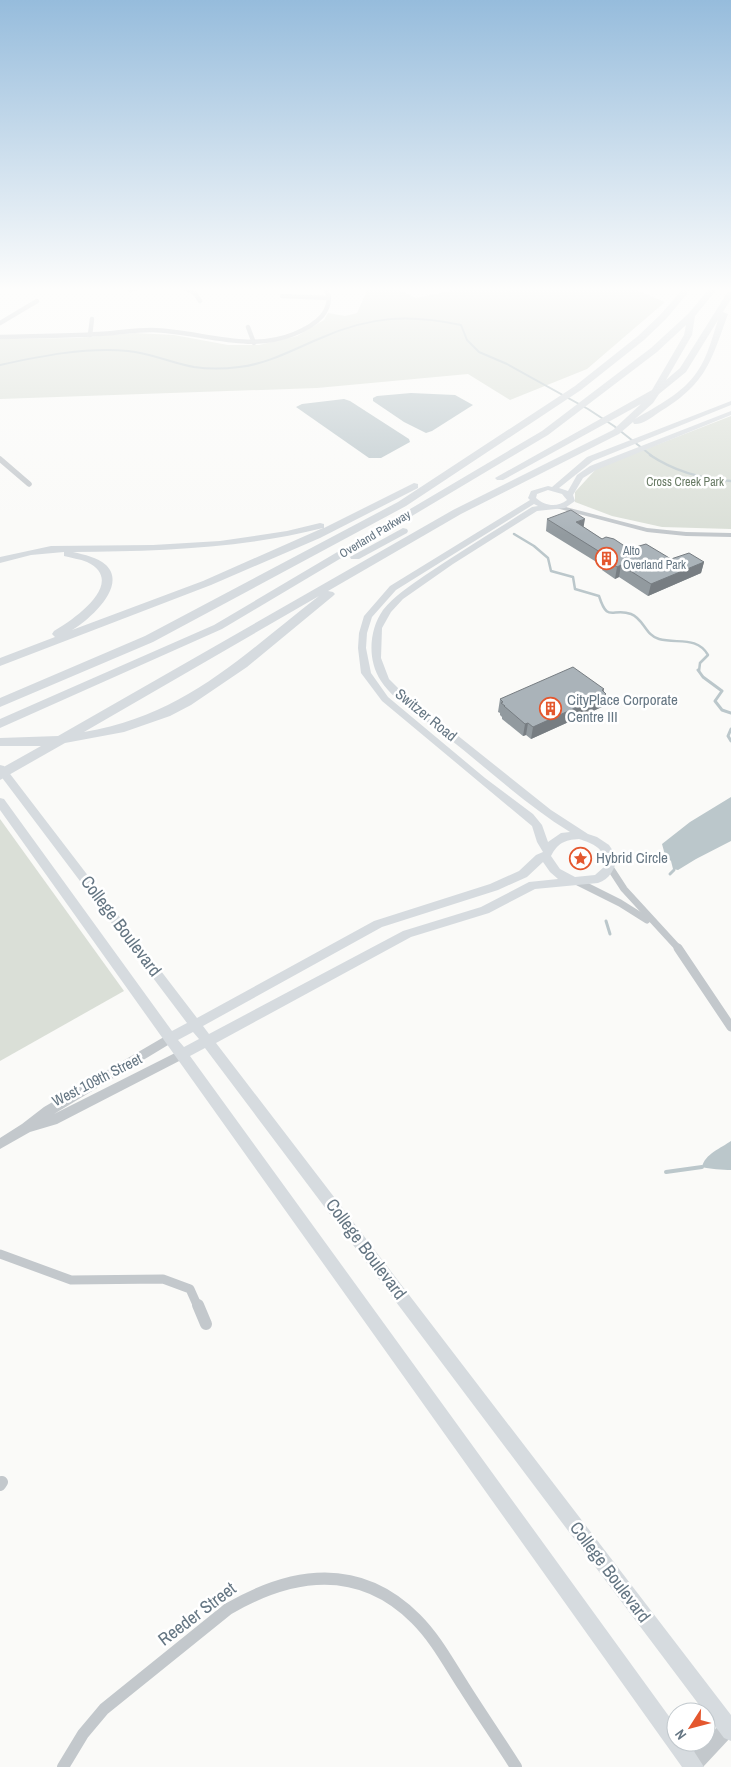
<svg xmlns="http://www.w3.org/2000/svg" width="731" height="1767" viewBox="0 0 731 1767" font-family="'Archivo Narrow',sans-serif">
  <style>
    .green { fill: #dadfd7 }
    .water { fill: #bbc7cb }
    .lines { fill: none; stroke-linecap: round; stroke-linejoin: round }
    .stream-far3 { stroke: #bbc7cb; stroke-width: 2 }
    .stream-far2 { stroke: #bbc7cb; stroke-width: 2.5 }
    .stream-far1 { stroke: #bbc7cb; stroke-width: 3 }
    .stream { stroke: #bbc7cb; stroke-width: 4 }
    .minor-far4 { stroke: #c3c8cc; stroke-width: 4.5 }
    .minor-far3 { stroke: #c3c8cc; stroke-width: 5.5 }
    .minor-far2 { stroke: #c3c8cc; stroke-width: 7 }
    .minor-far1 { stroke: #c3c8cc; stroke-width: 9 }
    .minor { stroke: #c3c8cc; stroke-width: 12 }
    .tertiary { fill: #c3c8cc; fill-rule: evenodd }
    .secondary { fill: #d6dbdf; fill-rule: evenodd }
    .motorway { fill: #d6dbdf; fill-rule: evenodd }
    .wall { fill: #929a9f }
    .shaded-wall { fill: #777d82 }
    .building { fill: #aab3b9; stroke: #777d82 }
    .labels { text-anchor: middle; stroke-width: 5; stroke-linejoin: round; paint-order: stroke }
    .far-park-label { font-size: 12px; fill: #687a64; stroke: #fff }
    .far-street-label { font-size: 12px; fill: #657683; stroke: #fff }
    .far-poi-label { font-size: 12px; fill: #657683; stroke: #fff; text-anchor: start }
    .poi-label { font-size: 15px; fill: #657683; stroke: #fff; text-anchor: start }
    .street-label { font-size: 15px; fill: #657683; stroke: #fff }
    .near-street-label { font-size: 18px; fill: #657683; stroke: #fff }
  </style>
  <rect width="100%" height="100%" fill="#fafaf8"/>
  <g class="green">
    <polygon points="368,288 395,288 416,298 465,288 631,288 665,302 587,369 510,400 468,374 317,388 0,399 0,339 76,338 135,333 174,335 228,345 259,345 297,336 324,320 328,313 345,316 357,313"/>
    <polygon points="731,416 731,529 662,527 612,516 575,502 575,492 597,468"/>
    <polygon points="0,819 124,991 0,1061"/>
  </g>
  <g class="water">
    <polygon points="411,393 455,395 473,405 432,431 426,433 404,422 373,401 373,398 377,396"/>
    <polygon points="344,399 350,401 409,439 410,442 381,458 369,458 296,407 302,404"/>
    <polygon points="731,797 731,841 696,859 678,870 673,869 671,861 665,855 662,844 690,822"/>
    <path d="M 731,1141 L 731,1170 C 723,1170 709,1169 702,1167 C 705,1154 721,1148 731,1141 Z"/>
  </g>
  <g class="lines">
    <path class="stream-far3" d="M 0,365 C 41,356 85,347 128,351 C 151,353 171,363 194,367 C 208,369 224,369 239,367 C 268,364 294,349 321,338 C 370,316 409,314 461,325 L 467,340 L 479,352 L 507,364 L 588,409 L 614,426 L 652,456"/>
    <g class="stream-far2">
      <path d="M 650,455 C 674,471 702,479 731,481"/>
      <path d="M 514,534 L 534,546 L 548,558 L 551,571 L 573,577 L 575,589 L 599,596 C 608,624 612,607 631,614 C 644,619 645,635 659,639 C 677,644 697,636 708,655 L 700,663 L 699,671"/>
    </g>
    <g class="stream-far1">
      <polyline points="698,670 703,677 722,691 715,701 722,710 731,713"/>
      <polyline points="731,729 728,736 731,741"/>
      <polyline points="670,874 674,870"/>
      <polyline points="606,921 610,934"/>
    </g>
    <polyline class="stream" points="666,1172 702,1167"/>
    <g class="minor-far4">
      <polyline points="183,288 195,293 200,301"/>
      <polyline points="130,290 136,288"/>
      <polyline points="282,296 329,298"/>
      <polyline points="0,323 37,301"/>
      <polyline points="248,327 254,343"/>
      <polyline points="90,335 92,319"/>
      <path d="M 0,337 C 33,336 66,336 99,334 C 116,333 134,330 152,330 C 200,331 247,353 294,334 C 304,330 315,324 322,316 C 329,307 331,297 325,288"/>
    </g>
    <polyline class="minor-far3" points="0,459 29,484"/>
    <g class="minor-far2">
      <polyline points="611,869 624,889 679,949"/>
      <polyline points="578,882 620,903 647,920"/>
    </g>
    <g class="minor-far1">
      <polyline points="678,948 731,1027"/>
      <polyline points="0,1254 71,1280 163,1279 190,1289 198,1307"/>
    </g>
    <g class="minor">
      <polyline points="198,1305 206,1324"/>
      <polyline points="0,1485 2,1482"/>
      <path d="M 63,1767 L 83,1734 L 104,1709 L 228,1609 C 292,1572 359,1562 416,1619 C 436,1639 449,1664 464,1687 C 481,1714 499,1740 516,1767"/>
    </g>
    <g class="tertiary">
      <polygon points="558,505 647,528 686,532 731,533 731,537 686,536 647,532 556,508 556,506"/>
      <polygon points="169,1034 173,1036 175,1039 173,1042 54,1114 177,1052 181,1050 185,1052 187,1055 185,1058 57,1124 30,1132 0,1149 0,1138 22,1124 44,1107"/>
      <polygon points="731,1716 731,1737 703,1767 682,1767 685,1761 703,1742 706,1742 706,1739 725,1719"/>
    </g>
    <path class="secondary" d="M 731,401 L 731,405 L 593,461 L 559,488 L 568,491 L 577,475 L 590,466 L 731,411 L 731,415 L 596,470 L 583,478 L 573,495 L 575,501 L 565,508 L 537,511 L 453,564 L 403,599 L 391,612 L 382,628 L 381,658 L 389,679 L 411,701 L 452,731 L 551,810 L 588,834 L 597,837 L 609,845 L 617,857 C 615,869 610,879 598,883 L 535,889 L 489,913 L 411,937 L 216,1043 L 731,1715 L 731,1741 L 724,1738 L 205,1048 L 190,1056 L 676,1726 L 676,1742 L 688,1742 L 704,1767 L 682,1767 L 0,810 L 0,798 L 4,799 L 172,1031 L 187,1023 L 0,775 L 0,765 L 4,766 L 197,1018 L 374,921 L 490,884 L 519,871 L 536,855 L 543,852 L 537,842 L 532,826 L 382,701 L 361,673 L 358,648 L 359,633 L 364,616 L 390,586 L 530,500 L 528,498 L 531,491 L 548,486 L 552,487 L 587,457 ZM 548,490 L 562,494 L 567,500 C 557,508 545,506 536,498 L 537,494 ZM 534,504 L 538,506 L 532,507 C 496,530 459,552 424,576 C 410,586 394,596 383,610 C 369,630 367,660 381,681 C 397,705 426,719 447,737 C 488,769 526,805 570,832 L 561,833 L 548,842 L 542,825 L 533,814 L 485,778 L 388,697 L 371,673 L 366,648 L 367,633 L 372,617 L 396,590 ZM 579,839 C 594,844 607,849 604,867 L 595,875 L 575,877 L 560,869 L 551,856 C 558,843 564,840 579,839 ZM 543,862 L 550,872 L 558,879 L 529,882 L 481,907 L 403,931 L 209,1034 L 203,1026 L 382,927 L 498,890 L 527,877 ZM 193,1032 L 199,1039 L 184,1047 L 178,1040 Z"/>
    <g class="motorway">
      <polygon points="684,288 692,288 666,319 644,340 581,390 406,506 153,642 0,707 0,698 145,636 398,502 575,386 638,336 660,315"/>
      <path d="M 710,288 L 718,288 L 695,316 L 692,335 L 666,380 L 680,368 L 727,293 L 731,291 L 731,299 L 723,312 L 728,314 C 710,364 706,384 658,413 C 651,418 642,425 634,424 L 633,422 L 619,434 L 461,514 L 328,591 L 333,592 L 335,594 L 333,596 L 247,667 L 191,705 L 170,716 L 124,732 L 65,743 L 0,780 L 0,769 L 41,746 L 0,746 L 0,738 L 58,736 L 453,510 L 613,430 L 641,404 L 503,480 L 497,480 L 495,478 L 652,390 L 684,335 L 686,325 L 657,352 L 548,435 L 222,629 L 0,728 L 0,719 L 214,625 L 542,431 L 651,348 L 688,314 ZM 718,320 C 712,338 708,356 697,372 C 683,393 657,406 635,419 L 653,403 L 659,394 L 686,372 ZM 319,596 C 241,656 186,715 84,732 Z"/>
      <path d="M 414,483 L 418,484 L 418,488 L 320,538 L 211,585 L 0,666 L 0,658 L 55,637 L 52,634 L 54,631 C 73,620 128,582 87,562 C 80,559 71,558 64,556 L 64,552 L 31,555 L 0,563 L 0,557 L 51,546 L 153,545 L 220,541 L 287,531 L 320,523 L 324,524 L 324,528 ZM 323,528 L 203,581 L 72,630 C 89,620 128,586 106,565 C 97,557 85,555 73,552 C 158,551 240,549 323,528 Z"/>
      <polygon points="403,528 407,529 408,531 407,533 359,559 351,559 350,557"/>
    </g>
  </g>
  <g class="wall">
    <polygon points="547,519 583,527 602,539 629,549 671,559 704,562 701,573 648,596 619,577 615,579 602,570 603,566 546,531"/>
    <polygon points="604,692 606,694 604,706 531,739 526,735 523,736 502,719 502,717 500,715 500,713 498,712 500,699"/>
  </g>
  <g class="shaded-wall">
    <polygon points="585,519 583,530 576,522"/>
    <polygon points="704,562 701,573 648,596 651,584"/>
    <polygon points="621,565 619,577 615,579 617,567"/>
    <polygon points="604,689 603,695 606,694 604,706 531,739 533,727"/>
    <polygon points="528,723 526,735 523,736 525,724"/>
  </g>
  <g class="building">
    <polygon points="571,510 585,519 576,522 602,539 606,537 614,539 629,549 646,544 671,559 689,553 704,562 651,584 621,565 617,567 604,558 608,557 547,519"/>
    <polygon points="573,667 604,689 602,690 606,694 533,727 528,723 525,724 504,706 505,706 501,703 503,702 500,699"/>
  </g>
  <linearGradient id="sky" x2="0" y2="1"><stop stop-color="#96bcdc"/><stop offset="0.54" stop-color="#fdfdfc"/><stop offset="1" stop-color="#fdfdfc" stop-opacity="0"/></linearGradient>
  <rect width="731" height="535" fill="url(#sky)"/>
  <defs>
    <symbol id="building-ring" viewBox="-11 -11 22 22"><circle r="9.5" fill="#fff" stroke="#e4572e" stroke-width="1.5"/><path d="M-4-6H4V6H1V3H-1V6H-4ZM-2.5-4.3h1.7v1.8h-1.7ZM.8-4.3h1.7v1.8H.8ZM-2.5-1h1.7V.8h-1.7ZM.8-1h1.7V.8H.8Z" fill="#e4572e"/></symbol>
    <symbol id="sight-ring" viewBox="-11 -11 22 22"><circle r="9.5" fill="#fff" stroke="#e4572e" stroke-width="1.5"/><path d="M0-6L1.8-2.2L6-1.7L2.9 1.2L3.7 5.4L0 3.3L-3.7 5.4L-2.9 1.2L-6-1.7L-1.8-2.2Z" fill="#e4572e"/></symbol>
  </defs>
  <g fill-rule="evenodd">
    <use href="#building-ring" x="594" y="546" width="25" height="25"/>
    <use href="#building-ring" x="538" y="696" width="25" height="25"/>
    <use href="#sight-ring" x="568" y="846" width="25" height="25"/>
  </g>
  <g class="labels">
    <g class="far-park-label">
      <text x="685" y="486">Cross Creek Park</text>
    </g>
    <g class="far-street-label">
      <text transform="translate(375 534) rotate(-31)" y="4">Overland Parkway</text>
    </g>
    <g class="far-poi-label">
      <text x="623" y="555">Alto<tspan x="623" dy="14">Overland Park</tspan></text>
    </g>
    <g class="poi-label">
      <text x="567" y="705">CityPlace Corporate<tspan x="567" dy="17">Centre III</tspan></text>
      <text x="596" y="863">Hybrid Circle</text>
    </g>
    <g class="street-label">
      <text transform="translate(426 715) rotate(39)" y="5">Switzer Road</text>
      <text transform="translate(97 1080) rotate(-27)" y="5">West 109th Street</text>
    </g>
    <g class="near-street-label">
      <text transform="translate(121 926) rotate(53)" y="6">College Boulevard</text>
      <text transform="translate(366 1249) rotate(53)" y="6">College Boulevard</text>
      <text transform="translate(610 1572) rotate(53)" y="6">College Boulevard</text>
      <text transform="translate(197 1614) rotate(-37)" y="6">Reeder Street</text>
    </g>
  </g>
  <g transform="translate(691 1727) rotate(234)"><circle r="24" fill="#ffffff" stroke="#c1c8cd"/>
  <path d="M0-4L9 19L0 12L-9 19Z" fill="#e4572e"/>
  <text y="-8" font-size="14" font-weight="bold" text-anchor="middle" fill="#657683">N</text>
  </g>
</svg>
